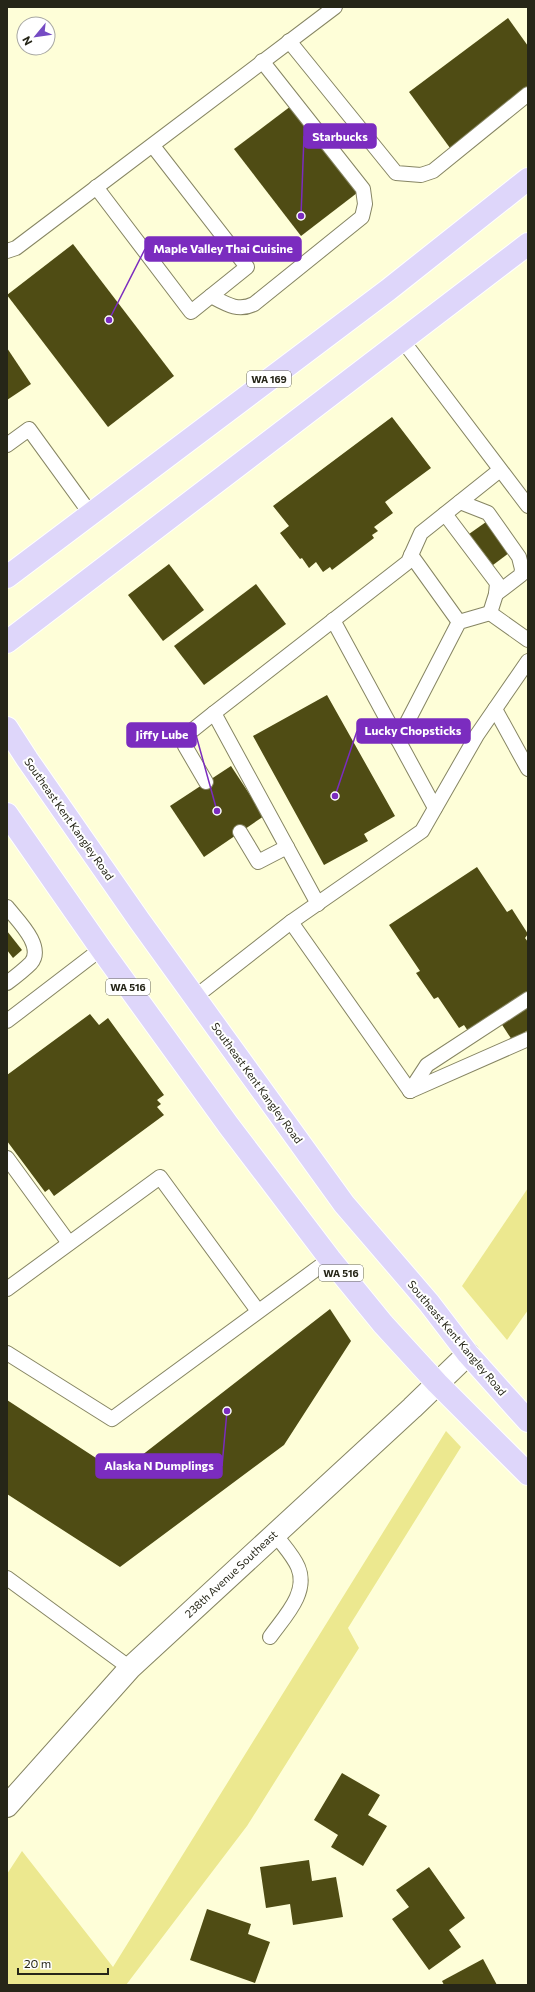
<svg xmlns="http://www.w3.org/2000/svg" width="535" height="1992" viewBox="0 0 535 1992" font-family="Commissioner,sans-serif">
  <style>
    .green { fill: #ece88f }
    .building { fill: #4f4c14 }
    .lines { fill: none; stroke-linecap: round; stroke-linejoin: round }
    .lane-casing { stroke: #868563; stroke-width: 16 }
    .street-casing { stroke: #868563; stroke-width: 24 }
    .primary-casing { stroke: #fff; stroke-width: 24 }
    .lane { stroke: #fff; stroke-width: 14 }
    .street { stroke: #fff; stroke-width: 22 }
    .primary { stroke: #ded6fa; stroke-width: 22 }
    .labels { text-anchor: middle; stroke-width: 4; stroke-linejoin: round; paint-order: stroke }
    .shield { fill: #fff; stroke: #67675d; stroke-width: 1 }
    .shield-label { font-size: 10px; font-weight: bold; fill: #262618 }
    .street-label { font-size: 11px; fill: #262618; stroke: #fff }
    .leader { fill: none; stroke: #7b2cbf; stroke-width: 1.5 }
    .callout-dot { fill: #7b2cbf; stroke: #fff; stroke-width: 1.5 }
    .callout { fill: #7b2cbf; stroke: #7b2cbf; stroke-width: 1.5 }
    .callout-label { font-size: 12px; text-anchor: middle; font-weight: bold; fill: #fff }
  </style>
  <rect width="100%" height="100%" fill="#fefed8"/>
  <g class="green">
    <polygon points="528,1188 528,1310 507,1340 462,1286"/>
    <polygon points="446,1431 461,1447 348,1628 359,1648 247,1826 126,1985 7,1985 7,1874 22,1851 113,1967"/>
  </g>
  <g class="building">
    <polygon points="508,18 528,46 528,90 450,148 409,92"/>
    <polygon points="291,106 357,193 301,236 234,149"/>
    <polygon points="73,244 174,376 108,427 7,295"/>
    <polygon points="7,348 31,384 7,400"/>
    <polygon points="392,417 431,468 385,502 393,513 374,527 378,531 372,535 374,538 332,570 330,567 323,572 316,562 309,568 302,558 300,559 280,533 289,526 273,506"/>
    <polygon points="486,522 509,553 493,565 469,534"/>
    <polygon points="169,564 204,610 163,641 128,595"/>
    <polygon points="256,584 286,624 204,685 174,646"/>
    <polygon points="327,695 395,816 364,834 368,841 324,865 253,736"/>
    <polygon points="231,766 264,816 204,857 170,806"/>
    <polygon points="477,867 507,912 512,909 528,934 525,938 528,942 528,1030 512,1040 497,1017 470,1034 464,1025 459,1028 438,997 434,999 416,973 420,971 389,925"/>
    <polygon points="7,931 22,950 13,958 7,950"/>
    <polygon points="90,1014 99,1025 108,1018 164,1095 157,1100 161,1104 157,1107 164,1115 54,1196 49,1189 45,1192 7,1141 7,1075"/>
    <polygon points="330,1309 351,1341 284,1445 120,1567 7,1494 7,1400 119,1473"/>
    <polygon points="342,1773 380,1795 368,1815 387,1826 363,1866 331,1847 338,1835 314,1820"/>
    <polygon points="309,1860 312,1881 336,1877 343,1917 293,1925 290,1904 266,1908 260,1867"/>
    <polygon points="429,1867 465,1918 449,1930 461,1947 429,1970 392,1919 409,1907 396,1890"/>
    <polygon points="207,1909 251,1924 248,1934 270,1942 255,1983 190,1960"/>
    <polygon points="483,1959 497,1985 444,1985 442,1981"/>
  </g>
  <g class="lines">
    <defs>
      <g id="lane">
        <polyline points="289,41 396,173 421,175 433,171 528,94"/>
        <polyline points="96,187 191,312 247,267 153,146"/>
        <polyline points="7,251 16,248 335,7"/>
        <path d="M 211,296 C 226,304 238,312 254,304 L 362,217 L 365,204 L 363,189 L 262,61"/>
        <polyline points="403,341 528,506"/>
        <polyline points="7,445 29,429 90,513"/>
        <polyline points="460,502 488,513 519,557 522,569 521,575 496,594"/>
        <polyline points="445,514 497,583 496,594 490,613 528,640"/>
        <polyline points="411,555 459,622"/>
        <polyline points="333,620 435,808"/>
        <polyline points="495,709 528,769"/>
        <polyline points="398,740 459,622 490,613"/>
        <polyline points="206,782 185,746 184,737 214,713"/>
        <polyline points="240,832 258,862 287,847"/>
        <polyline points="318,904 214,713 408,562 421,533 500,470"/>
        <path d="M 7,907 C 17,920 45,946 31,963 C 24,970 15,977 7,983"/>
        <polyline points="291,922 410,1091"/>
        <polyline points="195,997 291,922 422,831 477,735 528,661"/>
        <polyline points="7,1021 101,949"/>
        <polyline points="410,1091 427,1065 528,999"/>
        <polyline points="410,1091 528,1039"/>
        <polyline points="7,1158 69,1243"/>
        <polyline points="7,1289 160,1177 258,1311"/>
        <polyline points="7,1353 112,1419 330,1259"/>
        <polyline points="7,1578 130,1668"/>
        <path d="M 270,1637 C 284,1617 309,1593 298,1567 C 293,1555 282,1544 275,1534"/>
      </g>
      <polyline id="street" points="7,1806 130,1668 412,1408 468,1354"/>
      <g id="primary">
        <polyline points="7,577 388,290 528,179"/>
        <polyline points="7,642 528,244"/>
        <polyline points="7,728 27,759 139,920 344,1204 429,1303 468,1354 528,1421"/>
        <polyline points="7,814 101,949 229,1126 330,1259 383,1324 437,1383 528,1474"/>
      </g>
    </defs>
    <use href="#lane" class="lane-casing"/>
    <use href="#street" class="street-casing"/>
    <use href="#primary" class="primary-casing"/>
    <use href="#lane" class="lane"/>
    <use href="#street" class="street"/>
    <use href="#primary" class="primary"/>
  </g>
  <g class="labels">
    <g class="shield">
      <rect x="247" y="371" width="44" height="16" rx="3"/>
      <rect x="106" y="979" width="44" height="16" rx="3"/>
      <rect x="319" y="1265" width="44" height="16" rx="3"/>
    </g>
    <g class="shield-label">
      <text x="269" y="383">WA 169</text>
      <text x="128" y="991">WA 516</text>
      <text x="341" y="1277">WA 516</text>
    </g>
    <g class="street-label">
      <text transform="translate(69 819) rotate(55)" y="4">Southeast Kent Kangley Road</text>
      <text transform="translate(257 1083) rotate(54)" y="4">Southeast Kent Kangley Road</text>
      <text transform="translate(457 1338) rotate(50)" y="4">Southeast Kent Kangley Road</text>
      <text transform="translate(231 1574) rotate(-43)" y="4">238th Avenue Southeast</text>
    </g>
  </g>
  <path class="leader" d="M301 216L304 136M109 320L145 249M335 796L357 731M217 811L196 735M227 1411L222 1466"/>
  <g class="callout-dot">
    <circle cx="301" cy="216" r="4"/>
    <circle cx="109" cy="320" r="4"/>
    <circle cx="335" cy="796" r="4"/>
    <circle cx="217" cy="811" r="4"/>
    <circle cx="227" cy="1411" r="4"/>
  </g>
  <g class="callout">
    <rect x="304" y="124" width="72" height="24" rx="4"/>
    <rect x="145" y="237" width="156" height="24" rx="4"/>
    <rect x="357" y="719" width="113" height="24" rx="4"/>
    <rect x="127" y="723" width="69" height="24" rx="4"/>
    <rect x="96" y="1454" width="126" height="24" rx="4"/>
  </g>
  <g class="callout-label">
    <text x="340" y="141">Starbucks</text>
    <text x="223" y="253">Maple Valley Thai Cuisine</text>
    <text x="413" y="735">Lucky Chopsticks</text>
    <text x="162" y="739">Jiffy Lube</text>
    <text x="159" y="1470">Alaska N Dumplings</text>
  </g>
  <rect width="535" height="1992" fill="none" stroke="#262618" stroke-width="16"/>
  <g transform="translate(36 36) rotate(241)"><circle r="19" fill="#ffffff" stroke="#a8a8a3"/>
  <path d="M0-3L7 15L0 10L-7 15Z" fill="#754bc4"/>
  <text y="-6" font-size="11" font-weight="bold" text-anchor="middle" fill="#262618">N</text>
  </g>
  <path d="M18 1968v6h90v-6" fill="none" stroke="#262618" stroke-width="2"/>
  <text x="24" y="1968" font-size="12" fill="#262618" stroke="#ffffff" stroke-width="3" paint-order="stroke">20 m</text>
</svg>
